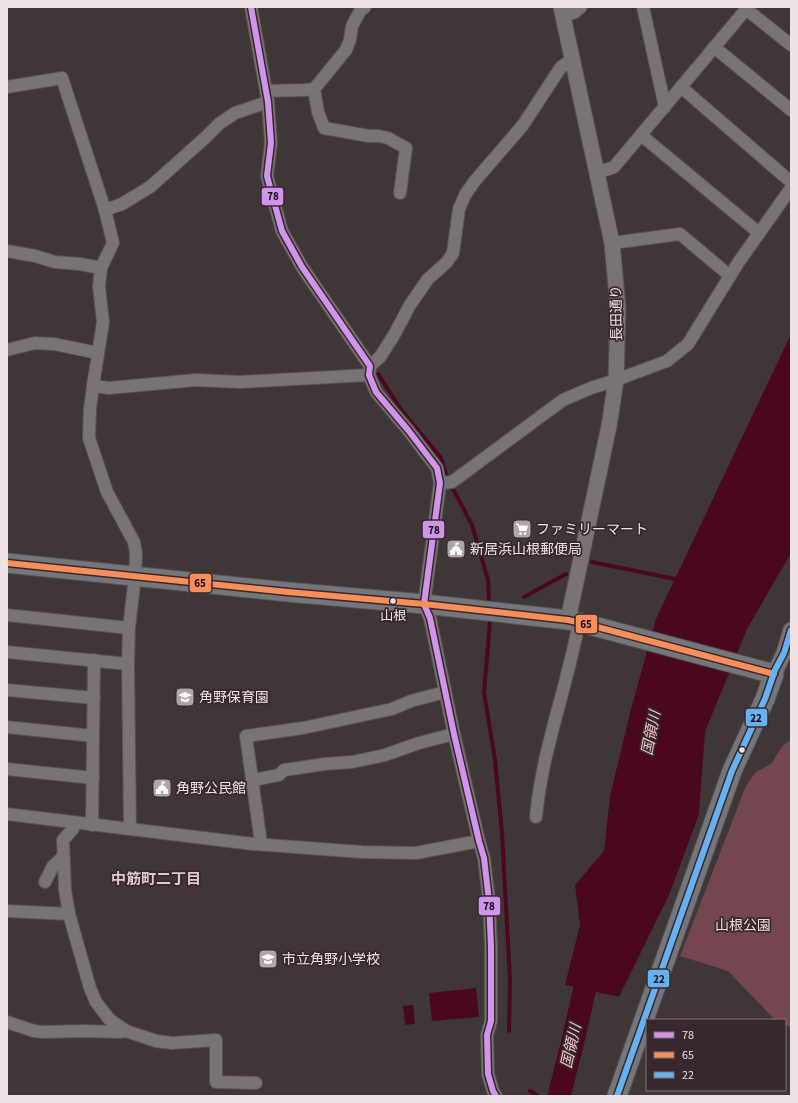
<svg xmlns="http://www.w3.org/2000/svg" width="798" height="1103" viewBox="0 0 798 1103" font-family="'Source Sans 3','Noto Sans JP',sans-serif">
  <style>
    .green { fill: #744650 }
    .water { fill: #4a0820 }
    .lines { fill: none; stroke-linecap: round; stroke-linejoin: round }
    .stream { stroke: #4a0820; stroke-width: 4 }
    .river { stroke: #4a0820; stroke-width: 23 }
    .minor-casing { stroke: #595253; stroke-width: 14 }
    .tertiary-casing { stroke: #595253; stroke-width: 17 }
    .primary-casing { stroke: #595253; stroke-width: 21 }
    .minor { stroke: #7a7374; stroke-width: 12 }
    .tertiary { stroke: #7a7374; stroke-width: 15 }
    .primary { stroke: #74767b; stroke-width: 19 }
    .bus-1-casing { stroke: #37282b; stroke-width: 9 }
    .bus-2-casing { stroke: #37282b; stroke-width: 9 }
    .bus-3-casing { stroke: #37282b; stroke-width: 9 }
    .bus-1 { stroke: #d193ec; stroke-width: 6 }
    .bus-2 { stroke: #fa8e5a; stroke-width: 6 }
    .bus-3 { stroke: #66b1f2; stroke-width: 6 }
    .bus-dot { fill: #ede3e5; stroke: #37282b; stroke-width: 1.5 }
    .labels { text-anchor: middle; stroke-width: 3.5; stroke-linejoin: round; paint-order: stroke }
    .bus-label { font-size: 13px; fill: #ede3e5; stroke: #37282b }
    .street-label { font-size: 14px; fill: #ede3e5; stroke: #37282b }
    .poi-label { font-size: 14px; fill: #ede3e5; stroke: #37282b; text-anchor: start }
    .park-label { font-size: 14px; fill: #f3dbdf; stroke: #37282b }
    .water-label { font-size: 15px; font-style: italic; fill: #f5c7cf; stroke: #37282b }
    .neighbourhood-label { font-size: 15px; font-weight: bold; fill: #ddc9cd; stroke: #37282b }
    .line-badge { stroke: #37282b; stroke-width: 1.5 }
    .pale-badge-label { font-size: 11px; text-anchor: middle; font-weight: bold; fill: #111 }
  </style>
  <rect width="100%" height="100%" fill="#3e3637"/>
  <polygon class="green" points="791,740 791,1027 785,1025 785,1020 775,1020 728,971 680,956 746,786 755,773 772,763 782,746"/>
  <g class="water">
    <polygon points="791,334 791,553 747,629 705,732 699,814 670,893 619,997 565,985 580,925 575,885 604,851 610,796 631,709 656,619"/>
    <polygon points="476,988 479,1017 432,1021 429,993"/>
    <polygon points="413,1005 415,1024 405,1025 403,1006"/>
  </g>
  <g class="lines">
    <g class="stream">
      <polyline points="378,374 402,411 441,458 446,474"/>
      <polyline points="452,487 472,525 488,580 489,600"/>
      <polyline points="592,562 680,580"/>
      <polyline points="524,597 566,574"/>
      <polyline points="490,622 484,692 495,760 502,833 510,980 509,1031"/>
      <polyline points="530,1091 538,1096"/>
    </g>
    <polyline class="river" points="559,1096 572,1045 587,979 593,960"/>
    <defs>
      <g id="minor">
        <polyline points="251,7 268,102 271,143 267,176 282,231 302,267 370,366 369,375 376,392 408,430 437,468 440,483 424,604 430,618 454,734 479,841 484,858 489,901 491,947 491,1021 487,1035 488,1074 493,1091 496,1096"/>
        <polyline points="643,7 665,107"/>
        <polyline points="746,9 791,45"/>
        <polyline points="563,16 575,12 581,7"/>
        <polyline points="714,47 791,110"/>
        <polyline points="7,87 62,78 105,210 113,243 101,268 99,286 103,322 93,386 90,409 89,438 107,492 134,542 136,553 135,576 129,628"/>
        <polyline points="681,87 791,182"/>
        <polyline points="314,89 318,112 324,128 369,136 379,136 388,138 406,148 400,193"/>
        <polyline points="266,91 304,90 314,89 346,50 350,40 352,26 360,11 365,7"/>
        <polyline points="641,135 759,233"/>
        <polyline points="597,173 614,167 748,7"/>
        <polyline points="105,210 122,204 150,187 206,137 219,124 235,113 268,102"/>
        <polyline points="612,243 680,234 730,276"/>
        <polyline points="7,251 35,256 55,262 80,264 101,268"/>
        <polyline points="7,350 35,343 54,344 98,353"/>
        <polyline points="370,366 380,357 394,335 410,305 428,279 447,262 453,253 459,209 465,195 474,182 523,125 561,67 573,59"/>
        <polyline points="93,386 109,388 196,380 240,382 369,375"/>
        <polyline points="440,483 452,482 563,400 591,388 616,380 667,361 688,344 738,263 791,188"/>
        <polyline points="7,615 129,628 128,664 130,829"/>
        <polyline points="7,652 128,664"/>
        <polyline points="7,690 94,698"/>
        <polyline points="7,727 93,736"/>
        <polyline points="7,769 93,778"/>
        <polyline points="253,780 279,775 284,770 325,764 352,762 385,755 419,743 454,734"/>
        <polyline points="7,814 253,844 362,852 416,853 479,841"/>
        <path d="M 536,817 C 542,750 567,688 579,622"/>
        <polyline points="92,825 94,660"/>
        <polyline points="260,844 260,836 246,736 303,728 392,709 411,701 445,692"/>
        <polyline points="45,882 53,866 63,857"/>
        <polyline points="7,911 69,914 90,988 96,1002 109,1019 126,1031 156,1041 172,1043 216,1040 216,1082 256,1083"/>
        <polyline points="69,914 65,890 63,840 73,829 73,822"/>
        <polyline points="7,1022 34,1031 43,1032 83,1031 120,1032 126,1031"/>
      </g>
      <g id="tertiary">
        <polyline points="561,7 612,243 618,308 616,380 609,426 568,620"/>
        <polyline points="774,674 784,653 791,630"/>
      </g>
      <polyline id="primary" points="7,563 288,592 424,604 568,620 586,624 774,674 765,699 732,771 617,1096"/>
    </defs>
    <use href="#minor" class="minor-casing"/>
    <use href="#tertiary" class="tertiary-casing"/>
    <use href="#primary" class="primary-casing"/>
    <use href="#minor" class="minor"/>
    <use href="#tertiary" class="tertiary"/>
    <use href="#primary" class="primary"/>
    <defs>
      <polyline id="bus-1" points="251,7 268,102 271,143 267,176 282,231 302,267 370,366 369,375 376,392 408,430 437,468 440,483 424,604 430,618 454,734 479,841 484,858 489,901 491,947 491,1021 487,1035 488,1074 493,1091 496,1096"/>
      <polyline id="bus-2" points="7,563 288,592 424,604 568,620 586,624 774,674"/>
      <polyline id="bus-3" points="617,1096 732,771 765,699 775,670 784,653 791,630"/>
    </defs>
    <use href="#bus-1" class="bus-1-casing"/>
    <use href="#bus-2" class="bus-2-casing"/>
    <use href="#bus-3" class="bus-3-casing"/>
    <use href="#bus-1" class="bus-1"/>
    <use href="#bus-2" class="bus-2"/>
    <use href="#bus-3" class="bus-3"/>
  </g>
  <defs>
    <symbol id="supermarket-square" viewBox="-11 -11 22 22"><rect x="-9" y="-9" width="18" height="18" rx="4" fill="#b0a6a8" stroke="#37282b"/><path d="M-6-5.5h2.5l.6 2H6L4.5 2H-2.5L-4.4-4H-6ZM-1.5 3.2a1.3 1.3 0 1 0 .1 0ZM3 3.2a1.3 1.3 0 1 0 .1 0Z" fill="#fff"/></symbol>
    <symbol id="civic-square" viewBox="-11 -11 22 22"><rect x="-9" y="-9" width="18" height="18" rx="4" fill="#b0a6a8" stroke="#37282b"/><path d="M-.6-6.5H3V-4.5H.6V-3L4-1V1h2V6H-6V1h2V-1L-.6-3ZM-1.2 2.5V6h2.4V2.5Z" fill="#fff"/></symbol>
    <symbol id="school-square" viewBox="-11 -11 22 22"><rect x="-9" y="-9" width="18" height="18" rx="4" fill="#b0a6a8" stroke="#37282b"/><path d="M0-5L7-2L0 1L-7-2ZM-4 1L0 2.5L4 1V4Q0 6-4 4Z" fill="#fff"/></symbol>
  </defs>
  <g fill-rule="evenodd">
    <use href="#supermarket-square" x="511" y="518" width="22" height="22"/>
    <use href="#civic-square" x="445" y="538" width="22" height="22"/>
    <use href="#school-square" x="174" y="686" width="22" height="22"/>
    <use href="#civic-square" x="151" y="777" width="22" height="22"/>
    <use href="#school-square" x="257" y="948" width="22" height="22"/>
  </g>
  <g class="bus-dot">
    <circle cx="393" cy="601" r="3.5"/>
    <circle cx="742" cy="750" r="3.5"/>
  </g>
  <g class="labels">
    <g class="bus-label">
      <text x="393" y="620">山根</text>
    </g>
    <g class="street-label">
      <text transform="translate(616 313) rotate(-91)" y="5">長田通り</text>
    </g>
    <g class="poi-label">
      <text x="536" y="534">ファミリーマート</text>
      <text x="470" y="554">新居浜山根郵便局</text>
      <text x="199" y="702">角野保育園</text>
      <text x="176" y="793">角野公民館</text>
      <text x="282" y="964">市立角野小学校</text>
    </g>
    <g class="park-label">
      <text x="743" y="930">山根公園</text>
    </g>
    <g class="water-label">
      <text transform="translate(651 733) rotate(-79)" y="5">国領川</text>
      <text transform="translate(571 1046) rotate(-77)" y="5">国領川</text>
    </g>
    <g class="neighbourhood-label">
      <text x="156" y="884">中筋町二丁目</text>
    </g>
  </g>
  <g class="line-badge">
    <rect x="261" y="187" width="23" height="19" rx="4" fill="#d193ec"/>
    <rect x="422" y="520" width="23" height="19" rx="4" fill="#d193ec"/>
    <rect x="189" y="573" width="23" height="20" rx="4" fill="#fa8e5a"/>
    <rect x="575" y="614" width="23" height="20" rx="4" fill="#fa8e5a"/>
    <rect x="745" y="708" width="23" height="19" rx="4" fill="#66b1f2"/>
    <rect x="478" y="896" width="23" height="20" rx="4" fill="#d193ec"/>
    <rect x="647" y="969" width="23" height="19" rx="4" fill="#66b1f2"/>
  </g>
  <g class="pale-badge-label">
    <text x="273" y="200">78</text>
    <text x="434" y="534">78</text>
    <text x="200" y="587">65</text>
    <text x="586" y="628">65</text>
    <text x="756" y="722">22</text>
    <text x="489" y="910">78</text>
    <text x="659" y="983">22</text>
  </g>
  <rect width="798" height="1103" fill="none" stroke="#ede3e5" stroke-width="16"/>
  <rect x="646" y="1019" width="140" height="72" fill="#37282b" stroke="#807375"/>
  <rect x="654" y="1032" width="20" height="6" fill="#d193ec" stroke="#807375"/>
  <text x="682" y="1039" font-size="12" fill="#ede3e5">78</text>
  <rect x="654" y="1052" width="20" height="6" fill="#fa8e5a" stroke="#807375"/>
  <text x="682" y="1059" font-size="12" fill="#ede3e5">65</text>
  <rect x="654" y="1072" width="20" height="6" fill="#66b1f2" stroke="#807375"/>
  <text x="682" y="1079" font-size="12" fill="#ede3e5">22</text>
</svg>
